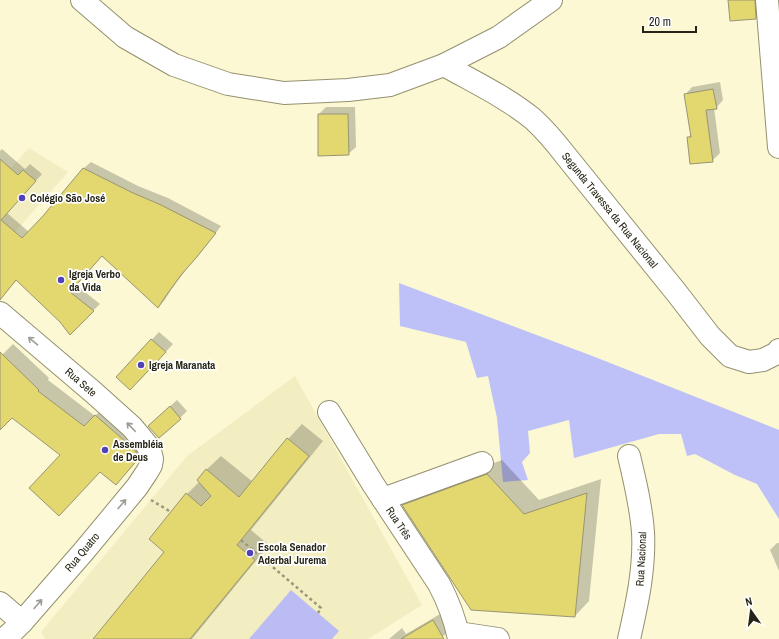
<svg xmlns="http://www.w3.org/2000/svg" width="779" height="639" viewBox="0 0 779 639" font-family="'Archivo Narrow',sans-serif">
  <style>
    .built { fill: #f2eec2 }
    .green { fill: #babcf3 }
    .forest { fill: #bec1f7 }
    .shadow { fill: #0003 }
    .building { fill: #e3d770; stroke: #999574 }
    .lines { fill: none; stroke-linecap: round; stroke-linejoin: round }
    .minor-casing { stroke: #94906f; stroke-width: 24 }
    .path { stroke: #99977c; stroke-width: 2.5; stroke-dasharray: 3 3; stroke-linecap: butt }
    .minor { stroke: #fff; stroke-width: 22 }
    .oneway { stroke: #9d9c96 }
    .poi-dot { fill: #5142b9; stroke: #fff; stroke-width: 1.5 }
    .labels { text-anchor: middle; stroke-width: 3.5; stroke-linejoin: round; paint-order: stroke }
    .poi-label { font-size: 11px; font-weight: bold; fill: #252416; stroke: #fff; text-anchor: start }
    .street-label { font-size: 11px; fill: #252416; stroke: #fff }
  </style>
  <rect width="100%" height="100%" fill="#fbf8d3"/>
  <g class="built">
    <polygon points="29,148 68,172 0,249 0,180"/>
    <polygon points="295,376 422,605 368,639 45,639 41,632 187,456"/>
  </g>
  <polygon class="green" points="291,590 339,631 332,639 249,639"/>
  <polygon class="forest" points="399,283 595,357 779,430 779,519 757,484 735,475 695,454 687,456 681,434 659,434 574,458 569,420 528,431 530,453 522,462 528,480 503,482 497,418 488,376 477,378 466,342 400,326"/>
  <g class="shadow">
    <polygon points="730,0 762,0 763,10 756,18"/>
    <polygon points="720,82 723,100 716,108 714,108 720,153 712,161 688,138 691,134 685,95 692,87"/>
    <polygon points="326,107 355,107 356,147 348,154 319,114"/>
    <polygon points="2,149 25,169 30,164 42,174 7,213 29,232 44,217 84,168 91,162 138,186 168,198 221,226 202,251 188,267 171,290 164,301 158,307 102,255 76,285 100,304 70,333 61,322 17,280 6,291 0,284 0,151"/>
    <polygon points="159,332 173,344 138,382 117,377"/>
    <polygon points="13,344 49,378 48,380 95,416 106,405 149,447 126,473 116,484 101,471 12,417 0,421 0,357"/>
    <polygon points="177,400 187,411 180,418 157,418"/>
    <polygon points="302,424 323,441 251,530 269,545 192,639 94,639 165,551 187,494 199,482 206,470 221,456 253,482 288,439"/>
    <polygon points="502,460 539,500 601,479 589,601 575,616 404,505 418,491"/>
    <polygon points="777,543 779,543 779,571 770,550"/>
    <polygon points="440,614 450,630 440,639 389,639 402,628 406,634"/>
  </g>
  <g class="building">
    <polygon points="728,0 755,0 756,19 730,21"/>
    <polygon points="713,89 717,109 706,110 713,162 690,164 687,137 691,137 684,94"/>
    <polygon points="318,114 348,114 349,155 318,156"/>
    <polygon points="0,159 18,175 23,170 36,181 1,220 22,238 43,216 83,168 131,192 161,205 216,233 196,258 181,275 165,297 158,308 102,256 70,292 94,311 70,335 60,322 16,280 0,300"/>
    <polygon points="151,339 166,352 130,390 116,377"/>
    <polygon points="0,352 39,390 38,391 84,426 95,415 133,448 136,452 139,458 116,485 100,472 59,516 29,488 60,455 12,418 0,430"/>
    <polygon points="170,406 181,419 159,438 148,426"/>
    <polygon points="287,438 309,456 237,545 255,560 190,639 93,639 164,552 149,539 186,493 201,506 211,496 197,480 206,469 239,497"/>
    <polygon points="487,474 524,514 587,493 575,617 471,610 402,505"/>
    <polygon points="433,620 444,639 401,639"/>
  </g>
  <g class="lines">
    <defs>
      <g id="minor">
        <polyline points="82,0 125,37 174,65 228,84 284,93 348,90 390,85 444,65 499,37 551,0"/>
        <polyline points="767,0 779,147"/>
        <path d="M 444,65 C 474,82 506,97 533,119 C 545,130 556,143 566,156 L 676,292 L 710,336 L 730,356 L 749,362 L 763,360 L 777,353 L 779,350"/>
        <polyline points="0,313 93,392 132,427 147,445 150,451 152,459 151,465 147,472 137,487 84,551 22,622 12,632 4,639"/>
        <path d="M 329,412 L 373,484 L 439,584 C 448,601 455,619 459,639"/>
        <path d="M 629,456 C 635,481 641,506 643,532 C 645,568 637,604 629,639"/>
        <polyline points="383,499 482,463"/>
        <polyline points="0,603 22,622"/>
        <polyline points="458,633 498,639"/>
      </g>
    </defs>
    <use href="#minor" class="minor-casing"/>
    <g class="path">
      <polyline points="151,500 171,512"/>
      <polyline points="241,540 321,608 318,613"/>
    </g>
    <use href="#minor" class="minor"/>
  </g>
  <defs><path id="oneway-shaft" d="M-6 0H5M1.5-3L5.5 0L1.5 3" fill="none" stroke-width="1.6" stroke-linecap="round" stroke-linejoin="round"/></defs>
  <g class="oneway">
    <use href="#oneway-shaft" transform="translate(33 341) rotate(-140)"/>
    <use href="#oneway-shaft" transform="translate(131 427) rotate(-134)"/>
    <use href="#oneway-shaft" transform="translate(122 504) rotate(-50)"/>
    <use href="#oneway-shaft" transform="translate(38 604) rotate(-49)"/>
  </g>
  <g class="poi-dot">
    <circle cx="22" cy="198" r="4"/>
    <circle cx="61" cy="280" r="4"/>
    <circle cx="141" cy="365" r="4"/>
    <circle cx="105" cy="450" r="4"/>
    <circle cx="250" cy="553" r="4"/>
  </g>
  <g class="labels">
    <g class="poi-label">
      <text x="30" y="202">Colégio São José</text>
      <text x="69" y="278">Igreja Verbo<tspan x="69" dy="13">da Vida</tspan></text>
      <text x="149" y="369">Igreja Maranata</text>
      <text x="113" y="448">Assembléia<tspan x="113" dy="13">de Deus</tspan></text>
      <text x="258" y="551">Escola Senador<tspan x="258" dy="13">Aderbal Jurema</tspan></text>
    </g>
    <g class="street-label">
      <text transform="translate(610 210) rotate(51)" y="4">Segunda Travessa da Rua Nacional</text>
      <text transform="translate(81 382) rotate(41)" y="4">Rua Sete</text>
      <text transform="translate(399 523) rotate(56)" y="4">Rua Três</text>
      <text transform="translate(82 552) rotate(-50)" y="4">Rua Quatro</text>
      <text transform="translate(641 559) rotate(-87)" y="4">Rua Nacional</text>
    </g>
  </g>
  <g transform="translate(751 611) rotate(346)" stroke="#ffffff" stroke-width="3" paint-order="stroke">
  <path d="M0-3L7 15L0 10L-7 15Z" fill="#252416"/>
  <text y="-6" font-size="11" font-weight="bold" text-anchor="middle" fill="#252416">N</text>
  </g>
  <path d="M643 26v6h53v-6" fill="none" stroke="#252416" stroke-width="2"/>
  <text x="649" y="26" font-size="12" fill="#252416" stroke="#ffffff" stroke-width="3" paint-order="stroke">20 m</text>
</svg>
